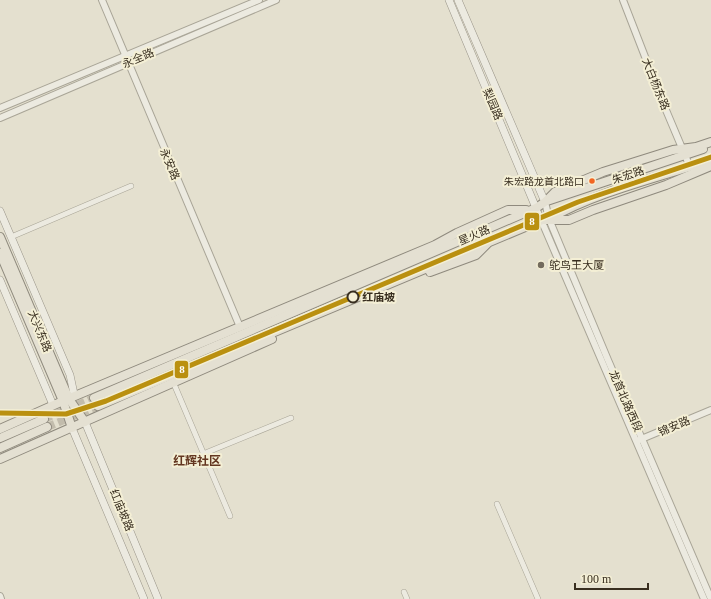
<svg xmlns="http://www.w3.org/2000/svg" width="711" height="599" viewBox="0 0 711 599" font-family="'Times New Roman','Noto Sans SC',serif">
  <style>
    .lines { fill: none; stroke-linecap: round; stroke-linejoin: round }
    .primary-tunnel { stroke: #c2bcac; stroke-width: 8; stroke-dasharray: 8 4; stroke-linecap: butt }
    .minor-casing { stroke: #a9a597; stroke-width: 6 }
    .tertiary-casing { stroke: #a9a597; stroke-width: 8 }
    .secondary-casing { stroke: #999488; stroke-width: 8 }
    .primary-casing { stroke: #8f8a7e; stroke-width: 10 }
    .minor { stroke: #eceae0; stroke-width: 5 }
    .tertiary { stroke: #eceae0; stroke-width: 6 }
    .secondary { stroke: #eceae0; stroke-width: 7 }
    .primary { stroke: #e4e0d2; stroke-width: 8 }
    .metro-1-casing { stroke: #f4efd5; stroke-width: 8 }
    .metro-1 { stroke: #ba9010; stroke-width: 5 }
    .bus-dot { fill: #f26522; stroke: #f4efd5; stroke-width: 1.5 }
    .poi-dot { fill: #746c5d; stroke: #f4efd5; stroke-width: 1.5 }
    .stop-dot { fill: #f4efd5; stroke: #382e1f; stroke-width: 2 }
    .labels { text-anchor: middle; stroke-width: 4; stroke-linejoin: round; paint-order: stroke }
    .bus-label { font-size: 10px; fill: #382e1f; stroke: #f4efd5; text-anchor: end }
    .street-label { font-size: 11px; fill: #382e1f; stroke: #f4efd5 }
    .poi-label { font-size: 11px; fill: #382e1f; stroke: #f4efd5; text-anchor: start }
    .stop-label { font-size: 11px; font-weight: bold; fill: #382e1f; stroke: #f4efd5; text-anchor: start }
    .neighbourhood-label { font-size: 12px; font-weight: bold; fill: #633620; stroke: #f4efd5 }
    .line-badge { stroke: #f4efd5; stroke-width: 1.5 }
    .badge-label { font-size: 11px; text-anchor: middle; font-weight: bold; fill: #fff }
  </style>
  <rect width="100%" height="100%" fill="#e4e0cf"/>
  <g class="lines">
    <g class="primary-tunnel">
      <polyline points="44,419 94,398"/>
      <polyline points="47,427 98,406"/>
    </g>
    <defs>
      <g id="minor">
        <polyline points="11,237 131,186"/>
        <polyline points="174,384 230,516"/>
        <polyline points="203,454 291,418"/>
        <polyline points="497,504 538,599"/>
        <polyline points="404,592 407,599"/>
      </g>
      <g id="tertiary">
        <polyline points="102,0 240,327"/>
        <polyline points="623,0 663,103 690,167"/>
        <polyline points="0,108 259,0"/>
        <polyline points="0,118 276,0"/>
        <polyline points="545,202 549,219 608,360 711,599"/>
        <polyline points="536,208 704,599"/>
        <polyline points="639,440 711,410"/>
        <polyline points="0,596 1,599"/>
      </g>
      <g id="secondary">
        <polyline points="449,0 536,208"/>
        <polyline points="458,0 545,202"/>
        <polyline points="0,211 70,375 74,394 70,399"/>
        <polyline points="0,280 53,405"/>
        <polyline points="85,422 158,599"/>
        <polyline points="72,428 144,599"/>
      </g>
      <g id="primary">
        <polyline points="547,201 703,149"/>
        <path d="M 549,219 C 595,192 660,177 711,160"/>
        <polyline points="0,237 69,399 85,422"/>
        <polyline points="0,253 63,401 72,428"/>
        <polyline points="430,272 476,255 487,244"/>
        <polyline points="94,398 536,208 545,202 555,192 603,172 673,150 696,147 711,142"/>
        <polyline points="98,406 542,220 569,220 593,210 666,185 711,166"/>
        <polyline points="0,429 63,401 435,245 457,233 508,210 526,210"/>
        <polyline points="0,438 44,419"/>
        <polyline points="0,448 47,427"/>
        <polyline points="0,459 272,339"/>
      </g>
    </defs>
    <use href="#minor" class="minor-casing"/>
    <use href="#tertiary" class="tertiary-casing"/>
    <use href="#secondary" class="secondary-casing"/>
    <use href="#primary" class="primary-casing"/>
    <use href="#minor" class="minor"/>
    <use href="#tertiary" class="tertiary"/>
    <use href="#secondary" class="secondary"/>
    <use href="#primary" class="primary"/>
    <defs>
      <polyline id="metro-1" points="0,413 66,414 106,401 578,202 711,157"/>
    </defs>
    <use href="#metro-1" class="metro-1-casing"/>
    <use href="#metro-1" class="metro-1"/>
  </g>
  <circle class="bus-dot" cx="592" cy="181" r="3.5"/>
  <circle class="poi-dot" cx="541" cy="265" r="4"/>
  <circle class="stop-dot" cx="353" cy="297" r="5.5"/>
  <g class="labels">
    <g class="bus-label">
      <text x="584" y="185">朱宏路龙首北路口</text>
    </g>
    <g class="street-label">
      <text transform="translate(138 58) rotate(-23)" y="4">永全路</text>
      <text transform="translate(656 84) rotate(68)" y="4">大白杨东路</text>
      <text transform="translate(493 104) rotate(67)" y="4">梨园路</text>
      <text transform="translate(170 164) rotate(67)" y="4">永安路</text>
      <text transform="translate(628 175) rotate(-18)" y="4">朱宏路</text>
      <text transform="translate(474 235) rotate(-24)" y="4">星火路</text>
      <text transform="translate(40 331) rotate(67)" y="4">大兴东路</text>
      <text transform="translate(626 401) rotate(66)" y="4">龙首北路西段</text>
      <text transform="translate(674 426) rotate(-23)" y="4">锦安路</text>
      <text transform="translate(122 510) rotate(67)" y="4">红庙坡路</text>
    </g>
    <g class="poi-label">
      <text x="549" y="269">鸵鸟王大厦</text>
    </g>
    <g class="stop-label">
      <text x="362" y="301">红庙坡</text>
    </g>
    <g class="neighbourhood-label">
      <text x="197" y="465">红辉社区</text>
    </g>
  </g>
  <g class="line-badge">
    <rect x="524" y="212" width="16" height="19" rx="4" fill="#ba9010"/>
    <rect x="174" y="360" width="15" height="19" rx="4" fill="#ba9010"/>
  </g>
  <g class="badge-label">
    <text x="532" y="225">8</text>
    <text x="182" y="373">8</text>
  </g>
  <path d="M575 583v6h73v-6" fill="none" stroke="#382e1f" stroke-width="2"/>
  <text x="581" y="583" font-size="12" fill="#382e1f" stroke="#f4efd5" stroke-width="3" paint-order="stroke">100 m</text>
</svg>
